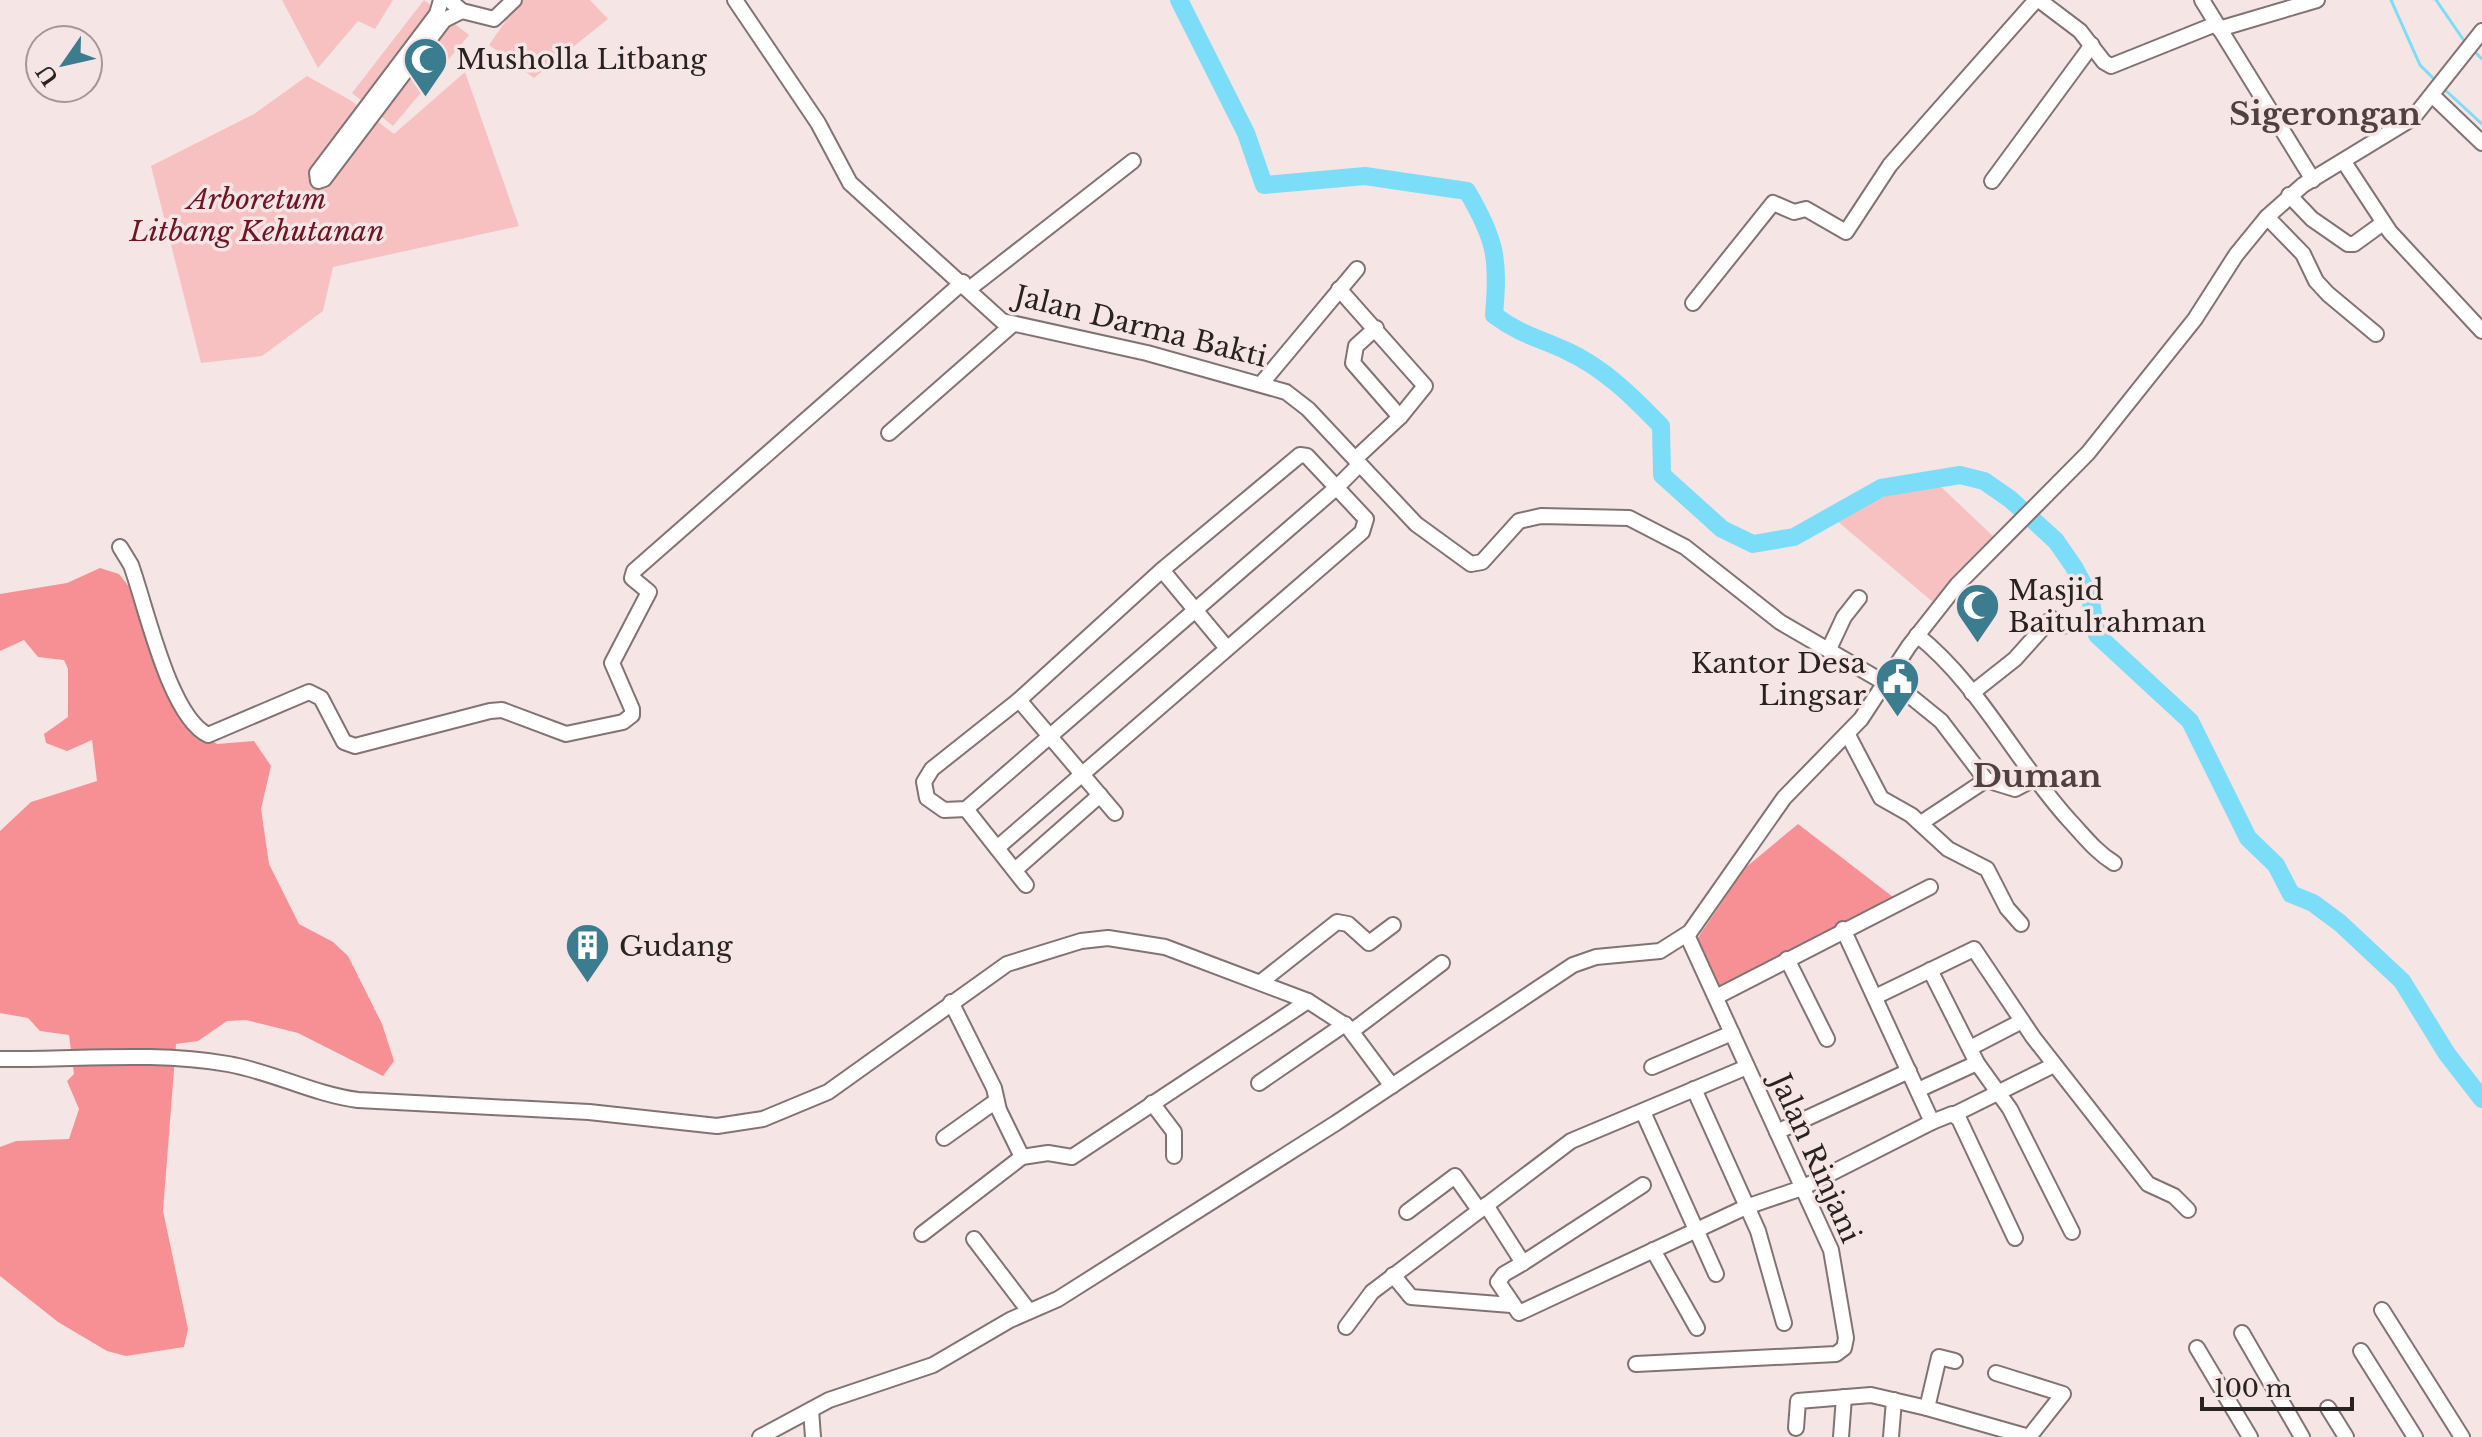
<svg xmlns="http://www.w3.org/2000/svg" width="2482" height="1437" viewBox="0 0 2482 1437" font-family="'Libre Baskerville',serif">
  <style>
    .green { fill: #f7c1c2 }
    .forest { fill: #f79095 }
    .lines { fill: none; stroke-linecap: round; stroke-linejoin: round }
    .stream { stroke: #7cddf8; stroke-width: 3 }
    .river { stroke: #7cddf8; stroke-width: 18 }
    .minor-casing { stroke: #827373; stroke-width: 18 }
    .minor { stroke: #fff; stroke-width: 14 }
    .labels { text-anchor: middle; stroke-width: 7; stroke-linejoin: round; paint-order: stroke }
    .poi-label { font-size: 28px; fill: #282222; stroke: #f6e5e5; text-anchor: start }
    .park-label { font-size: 28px; font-style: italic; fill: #6e1423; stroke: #f6e5e5 }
    .street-label { font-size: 28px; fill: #282222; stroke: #f6e5e5 }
    .quarter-label { font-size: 32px; font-weight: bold; fill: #4f4141; stroke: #f6e5e5 }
  </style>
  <rect width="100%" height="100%" fill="#f6e5e5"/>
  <g class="green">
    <polygon points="282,0 393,0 375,29 358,21 318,68"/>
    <polygon points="424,0 469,35 393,126 352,93"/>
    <polygon points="520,0 590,0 608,19 534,78 489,45"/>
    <polygon points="465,72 519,226 333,267 323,311 262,356 201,363 151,166 254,114 307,76 350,100 394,134"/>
    <polygon points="1939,485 1995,538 1934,603 1836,520 1884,492"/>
  </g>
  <g class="forest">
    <polygon points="100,568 119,574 130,588 182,721 217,744 254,741 271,766 261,809 269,864 299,924 333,942 348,956 382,1024 394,1061 383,1076 298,1033 246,1020 227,1021 198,1041 176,1044 163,1211 188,1329 184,1347 126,1356 107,1351 58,1322 0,1276 0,1147 16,1141 69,1139 79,1109 67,1081 74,1074 69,1035 40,1031 28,1018 0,1013 0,831 31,802 97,781 92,740 67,751 46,743 44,734 68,717 68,669 64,660 38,657 24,640 0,651 0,594 67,583"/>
    <polygon points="1798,824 1893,897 1714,992 1695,942 1745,868"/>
  </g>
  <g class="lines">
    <g class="stream">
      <polyline points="2391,0 2420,65 2435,80"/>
      <polyline points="2436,0 2465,42"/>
      <polyline points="2472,49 2482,59"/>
      <polyline points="2443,88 2482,124"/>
    </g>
    <path class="river" d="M 1179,0 L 1246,133 L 1264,185 L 1365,176 L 1467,191 C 1496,240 1499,259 1494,315 C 1521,335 1539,338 1567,351 C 1604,368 1633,397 1661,426 L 1662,475 L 1722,529 L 1753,544 L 1794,537 L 1881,488 L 1960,475 L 1984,481 L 2010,499 L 2056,541 L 2074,567 L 2090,597 L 2097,635 L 2190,721 L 2248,838 L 2276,865 L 2291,894 L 2313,903 L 2340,923 L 2402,981 L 2447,1054 L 2482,1099"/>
    <defs>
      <g id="minor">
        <polyline points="441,0 437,14 317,173 318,181 324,179 444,20 462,11"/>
        <polyline points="449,0 462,11 494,19 514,0"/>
        <polyline points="735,0 818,123 850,183 1002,321 1147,353 1286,392 1308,409 1416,524 1471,564 1482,562 1519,521 1541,516 1629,518 1685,547 1780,622 1885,683"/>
        <polyline points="2039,0 2080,31 2104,62 2111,66 2216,24"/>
        <polyline points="2202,0 2313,180"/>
        <polyline points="2219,29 2317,0"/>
        <polyline points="2432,95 2482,143"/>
        <polyline points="2344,162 2390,232 2482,331"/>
        <polyline points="1992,181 2092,45"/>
        <polyline points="2289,195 2312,219 2348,244 2354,244 2383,223"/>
        <polyline points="2267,217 2303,254 2316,281 2328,294 2376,334"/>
        <polyline points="969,289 1133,161"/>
        <polyline points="1339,289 1425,386 1400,417 1355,459"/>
        <polyline points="1693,303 1773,203 1794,212 1806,209 1846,232 1890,165 2036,0"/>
        <polyline points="1376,328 1356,346 1353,363 1400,417"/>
        <polyline points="1261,384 1357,269"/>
        <polyline points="889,433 1012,325"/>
        <path d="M 120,547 L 131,565 C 146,606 169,716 208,735 L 309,692 L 321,698 L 344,742 L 355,746 L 490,711 L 502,710 L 566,734 L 623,722 L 632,715 L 632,709 L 612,663 L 649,592 L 632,578 L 634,571 L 963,282"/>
        <polyline points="1162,570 1226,647"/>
        <path d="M 1917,635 C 1979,684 2016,762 2070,821 C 2084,836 2096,852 2114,863"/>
        <polyline points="1829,649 1844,617 1859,598"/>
        <polyline points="1888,678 1941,721 1986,780"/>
        <polyline points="1972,693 2015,659 2049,621 2053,619 2063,626"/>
        <polyline points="1019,700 1115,813"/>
        <polyline points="1848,735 1881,798 1911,815 1948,849 1987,869 2007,908 2021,924"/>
        <polyline points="966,809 1026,885"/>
        <polyline points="1921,823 1986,780 2015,789 2034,779"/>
        <polyline points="997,848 1362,532 1366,519 1307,456 1300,455 1162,570 1019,700 932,769 924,782 927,798 944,810 966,809 1336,488 1359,465"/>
        <polyline points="1015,870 1100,795"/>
        <polyline points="1843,929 1932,1122 1952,1114 1959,1119 2015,1238"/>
        <polyline points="1787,959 1827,1039"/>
        <polyline points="1930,970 1977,1063 2010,1109 2072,1232"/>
        <polyline points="1261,982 1337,922 1348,924 1369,943 1393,925"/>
        <polyline points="1716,997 1930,887"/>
        <polyline points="1875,997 1974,949 2033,1037 2148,1184 2174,1196 2188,1210"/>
        <polyline points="951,1002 994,1088 999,1110 1022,1157"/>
        <polyline points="1352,1031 1442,963"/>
        <polyline points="1970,1048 2022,1021"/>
        <path d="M 0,1059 C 76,1060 153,1051 228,1064 C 273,1072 313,1094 358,1100 L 589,1112 L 717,1126 L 763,1119 L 828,1092 L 1007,964 L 1081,941 L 1108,938 L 1165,947 L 1308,1001 L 1348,1027 L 1392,1086"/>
        <polyline points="1652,1067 1732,1033"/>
        <polyline points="1259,1083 1345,1024"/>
        <polyline points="1694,1089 1758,1231 1784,1323"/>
        <polyline points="1918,1090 1977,1063"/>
        <polyline points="1152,1103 1174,1132 1174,1156"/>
        <polyline points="1643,1112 1716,1274"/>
        <polyline points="1955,1114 2054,1065"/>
        <polyline points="1777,1132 1909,1071"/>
        <polyline points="944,1138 996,1101"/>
        <polyline points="1486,1205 1523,1263 1643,1185"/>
        <polyline points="1407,1212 1455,1176 1479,1210"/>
        <polyline points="922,1234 1022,1157 1048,1153 1072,1157 1308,1001"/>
        <polyline points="974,1239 1029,1311"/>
        <polyline points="1653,1250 1697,1328"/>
        <polyline points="1523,1263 1504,1274 1498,1282 1519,1313 1746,1207 1802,1188 1932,1122"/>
        <polyline points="1393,1275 1411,1297 1511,1305"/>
        <polyline points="2382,1310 2462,1437"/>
        <polyline points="1346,1327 1372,1292 1571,1141 1747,1067"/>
        <polyline points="2242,1333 2302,1437"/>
        <polyline points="2197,1348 2250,1437"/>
        <polyline points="2361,1351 2415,1437"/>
        <polyline points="1955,1361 1939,1357 1927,1408 2029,1437 2063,1394 1996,1373"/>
        <polyline points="1636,1364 1836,1354 1844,1348 1846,1338 1831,1250 1687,935"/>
        <polyline points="2328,1408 2346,1437"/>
        <polyline points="811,1410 813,1437"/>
        <polyline points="1796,1428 1798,1401 1871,1395 1927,1408"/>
        <polyline points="760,1437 829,1400 933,1365 1010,1320 1058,1299 1336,1123 1573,965 1596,957 1660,951 1690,932 1784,798 1861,719 1909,646 1957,585 2088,453 2195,319 2236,255 2267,217 2303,185 2413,118 2482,31"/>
        <polyline points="1841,1437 1844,1397"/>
        <polyline points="1891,1437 1894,1400"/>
      </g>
    </defs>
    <use href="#minor" class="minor-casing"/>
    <use href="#minor" class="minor"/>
  </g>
  <defs>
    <symbol id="mosque-pin" viewBox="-11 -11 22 30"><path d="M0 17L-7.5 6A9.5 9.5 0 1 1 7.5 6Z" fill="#3b7c8f" stroke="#f6e5e5"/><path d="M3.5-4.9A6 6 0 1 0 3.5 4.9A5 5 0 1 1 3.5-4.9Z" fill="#fff"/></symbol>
    <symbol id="civic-pin" viewBox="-11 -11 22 30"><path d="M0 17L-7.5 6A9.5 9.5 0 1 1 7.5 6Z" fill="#3b7c8f" stroke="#f6e5e5"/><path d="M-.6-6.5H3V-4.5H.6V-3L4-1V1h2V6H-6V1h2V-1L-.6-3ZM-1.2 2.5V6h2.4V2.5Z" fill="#fff"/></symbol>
    <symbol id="building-pin" viewBox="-11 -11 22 30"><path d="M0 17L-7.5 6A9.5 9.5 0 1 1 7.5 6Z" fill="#3b7c8f" stroke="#f6e5e5"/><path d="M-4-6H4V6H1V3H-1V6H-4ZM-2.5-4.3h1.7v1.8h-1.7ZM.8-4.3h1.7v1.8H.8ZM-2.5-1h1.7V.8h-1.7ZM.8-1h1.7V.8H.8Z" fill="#fff"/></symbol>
  </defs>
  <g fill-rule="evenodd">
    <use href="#mosque-pin" x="400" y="34" width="51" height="69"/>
    <use href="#mosque-pin" x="1952" y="580" width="51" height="69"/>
    <use href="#civic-pin" x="1872" y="654" width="51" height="69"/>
    <use href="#building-pin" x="562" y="920" width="51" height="69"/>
  </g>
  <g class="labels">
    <g class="poi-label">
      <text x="456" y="69">Musholla Litbang</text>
      <text x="2008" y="600">Masjid<tspan x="2008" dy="32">Baitulrahman</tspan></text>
      <text x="1866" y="673" text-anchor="end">Kantor Desa<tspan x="1866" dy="32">Lingsar</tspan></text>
      <text x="619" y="956">Gudang</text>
    </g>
    <g class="park-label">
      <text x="257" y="209">Arboretum<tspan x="257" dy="32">Litbang Kehutanan</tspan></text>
    </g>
    <g class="street-label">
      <text transform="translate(1141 326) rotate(14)" y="10">Jalan Darma Bakti</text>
      <text transform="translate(1816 1158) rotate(66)" y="10">Jalan Rinjani</text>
    </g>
    <g class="quarter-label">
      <text x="2325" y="125">Sigerongan</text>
      <text x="2037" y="787">Duman</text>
    </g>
  </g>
  <g transform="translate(64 64) rotate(236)"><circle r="38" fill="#f6e5e5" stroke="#a49797" stroke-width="2"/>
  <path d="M0-6L14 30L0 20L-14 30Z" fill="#3b7c8f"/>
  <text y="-12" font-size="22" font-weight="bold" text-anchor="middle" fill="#282222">U</text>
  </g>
  <path d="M2202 1397v12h150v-12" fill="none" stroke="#282222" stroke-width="4"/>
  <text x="2214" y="1397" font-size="24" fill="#282222" stroke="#f6e5e5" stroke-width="6" paint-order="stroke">100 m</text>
</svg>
